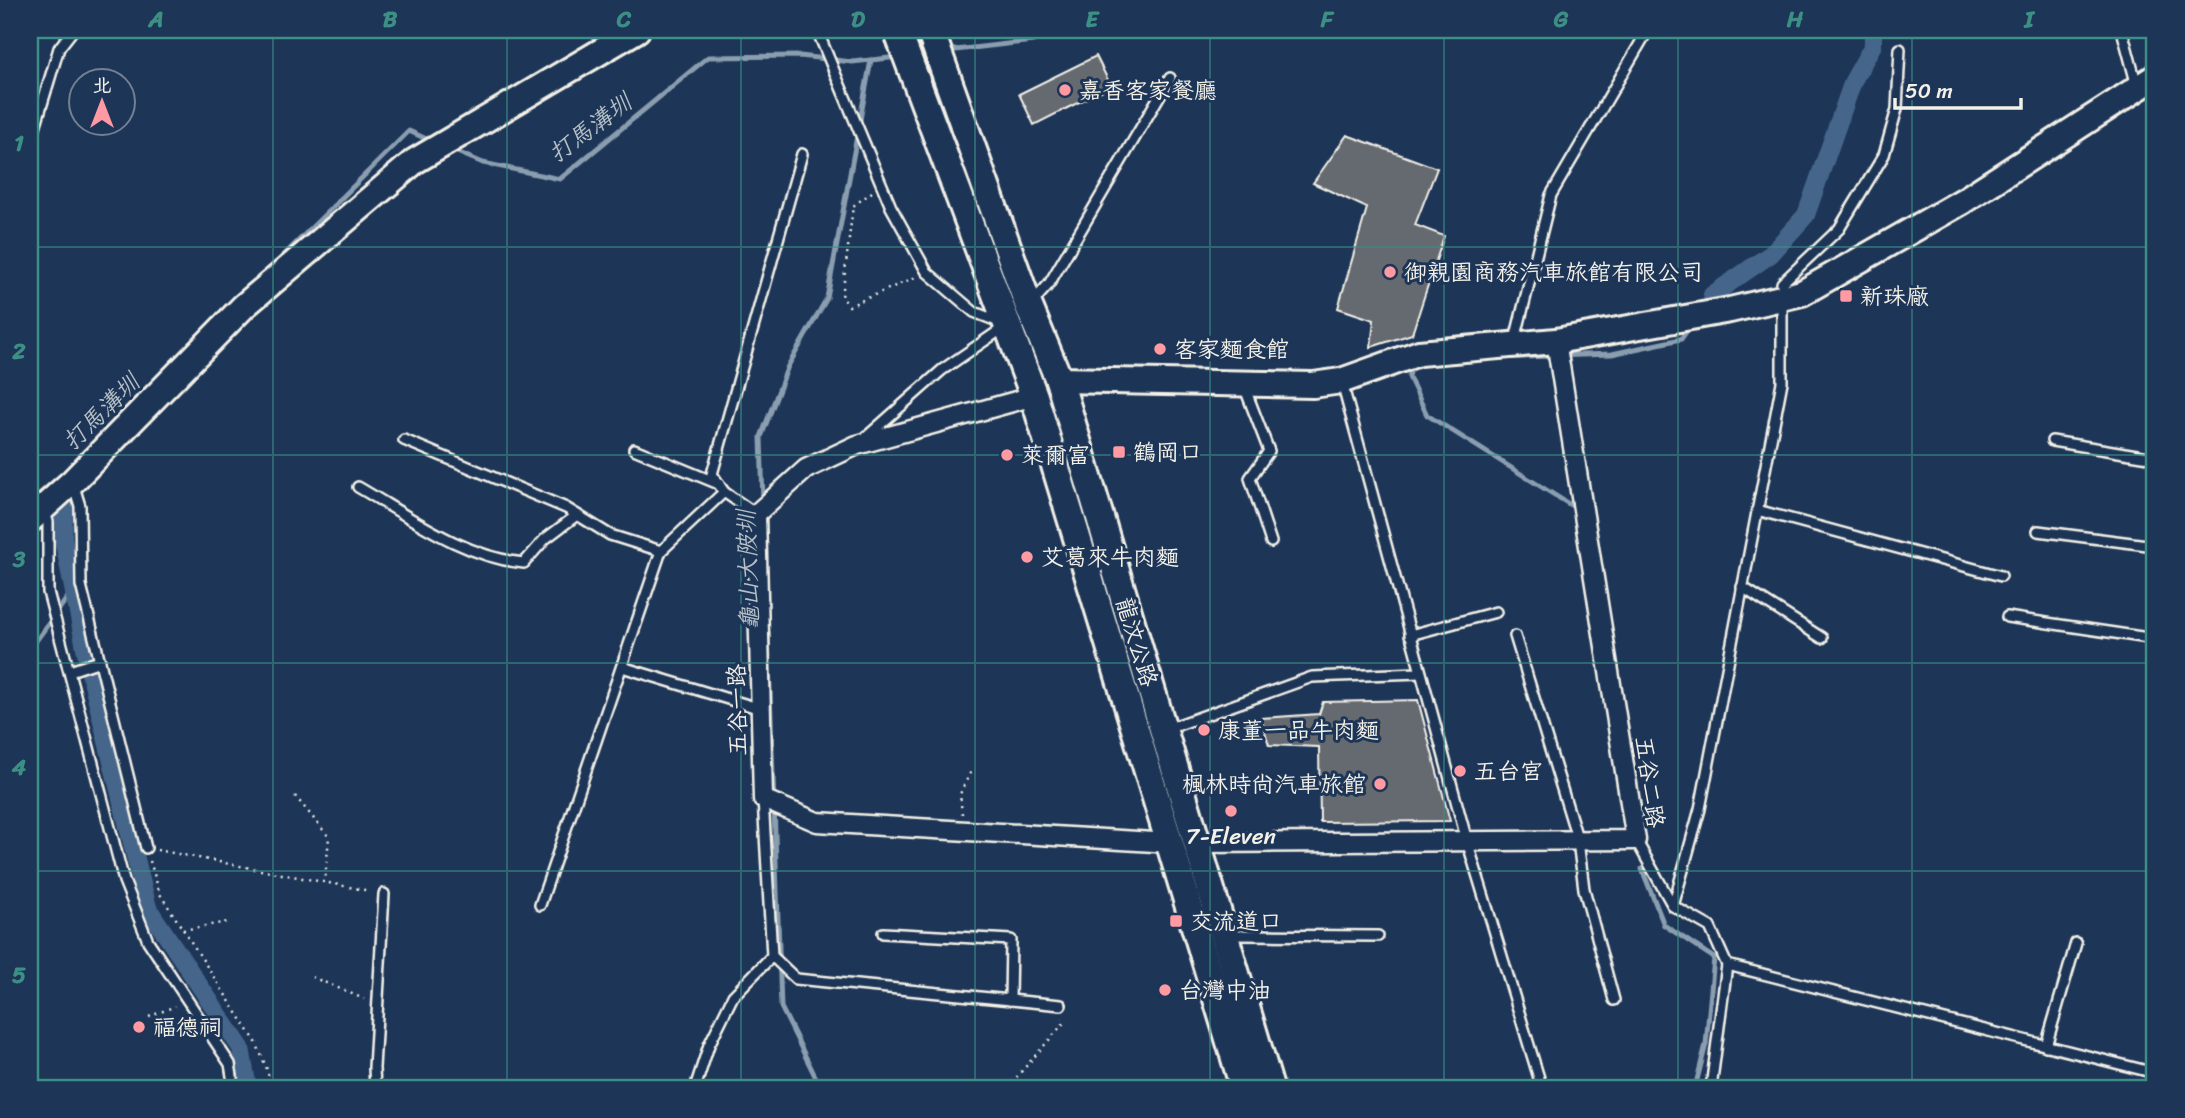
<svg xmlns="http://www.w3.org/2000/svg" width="2185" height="1118" viewBox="0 0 2185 1118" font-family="Sriracha,'LXGW WenKai TC',sans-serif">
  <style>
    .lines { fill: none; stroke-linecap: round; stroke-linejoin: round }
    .stream { stroke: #8a9eb0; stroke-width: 5 }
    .canal { stroke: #44668a; stroke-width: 18 }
    .building { fill: #656970; stroke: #f4f1e8; stroke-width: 2 }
    .lane-casing { stroke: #f4f1e8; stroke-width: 14 }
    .street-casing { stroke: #f4f1e8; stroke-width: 23 }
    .secondary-casing { stroke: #f4f1e8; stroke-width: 30 }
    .primary-casing { stroke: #f4f1e8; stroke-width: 32 }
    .path { stroke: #f4f1e8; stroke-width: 2.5; stroke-dasharray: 2 5; stroke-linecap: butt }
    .lane { stroke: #1d3557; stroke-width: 9 }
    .street { stroke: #1d3557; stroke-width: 18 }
    .secondary { stroke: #1d3557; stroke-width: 24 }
    .primary { stroke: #1d3557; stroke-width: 26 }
    .grid { fill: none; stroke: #3d8f86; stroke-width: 2; stroke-opacity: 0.55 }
    .poi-dot { fill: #ff9aa2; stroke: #1d3557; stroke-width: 2.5 }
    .labels { text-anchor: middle; stroke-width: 6; stroke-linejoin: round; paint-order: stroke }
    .poi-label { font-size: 23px; fill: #f4f1e8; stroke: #1d3557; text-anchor: start }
    .street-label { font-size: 23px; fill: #f4f1e8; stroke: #1d3557 }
    .water-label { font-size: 24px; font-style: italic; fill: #b6c0c7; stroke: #1d3557 }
    .neatline { fill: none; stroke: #3d8f86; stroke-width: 2.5 }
    .grid-label { font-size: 23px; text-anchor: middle; font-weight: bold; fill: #3d8f86 }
  </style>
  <rect width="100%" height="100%" fill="#1d3557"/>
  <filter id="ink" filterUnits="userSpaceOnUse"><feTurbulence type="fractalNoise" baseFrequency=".0143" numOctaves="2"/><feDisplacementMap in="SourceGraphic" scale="14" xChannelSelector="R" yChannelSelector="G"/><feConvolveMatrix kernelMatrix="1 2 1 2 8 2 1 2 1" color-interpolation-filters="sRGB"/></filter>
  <g filter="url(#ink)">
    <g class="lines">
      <g class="stream">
        <polyline points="947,51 1033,41 1052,30"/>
        <polyline points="450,149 483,163 560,179 708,57 800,56 852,62 899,57"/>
        <polyline points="274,265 409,131 431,141"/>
        <polyline points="1703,307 1712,295"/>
        <polyline points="1494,358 1612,354 1681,339 1690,326"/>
        <polyline points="1412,363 1409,377 1427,415 1572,506"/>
        <polyline points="30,502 60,476"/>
        <polyline points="763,503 761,437 788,366 827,298 871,60"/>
        <polyline points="768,632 781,1007 821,1088"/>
        <polyline points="30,649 73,590"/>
        <polyline points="1642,869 1664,925 1714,958 1706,1044 1695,1088"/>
      </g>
      <g class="canal">
        <polyline points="1712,295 1771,254 1806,215 1853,81 1873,45 1873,30"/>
        <polyline points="65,483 63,538 90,672 148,908 241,1048 248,1088"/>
      </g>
    </g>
    <g class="building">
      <polygon points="1096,56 1111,86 1034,125 1019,94"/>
      <polygon points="1347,135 1437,168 1415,225 1444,236 1412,334 1371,347 1374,320 1338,308 1367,208 1313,183"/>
      <polygon points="1418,700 1450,821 1320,822 1319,747 1269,745 1261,718 1319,714 1323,702"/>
    </g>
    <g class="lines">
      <defs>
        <g id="lane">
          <polyline points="817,30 891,207 927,272 974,312 1002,323"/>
          <polyline points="2122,30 2137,86"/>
          <polyline points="30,144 59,48 73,30"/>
          <polyline points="1032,303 1049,284 1170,78"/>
          <polyline points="1514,344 1551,195 1648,30"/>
          <polyline points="1342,383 1467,841 1542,1088"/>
          <polyline points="1244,386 1269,451 1250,478 1271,542"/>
          <polyline points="864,439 942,370 1006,326"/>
          <polyline points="404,440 566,508 610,535 661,551"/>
          <polyline points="2052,441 2155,458"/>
          <polyline points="634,449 719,484"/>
          <polyline points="73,483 80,506 81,585 146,848"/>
          <path d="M 358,487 C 410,517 463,557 524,563 L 545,539 L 577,515"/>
          <polyline points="724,492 712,474 802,154"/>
          <polyline points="1757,510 2001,576"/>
          <polyline points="45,511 48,522 48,592 124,881 148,941 230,1064 234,1088"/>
          <polyline points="2038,531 2155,546"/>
          <polyline points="1742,587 1822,638"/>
          <polyline points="2007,617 2155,639"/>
          <polyline points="1410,635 1496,612"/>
          <polyline points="1515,636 1578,841 1584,889 1614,1000"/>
          <polyline points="622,667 761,709"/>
          <polyline points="70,671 100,661"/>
          <polyline points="1164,730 1312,677 1420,673"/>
          <polyline points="763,799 772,956 796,979 1061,1005"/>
          <polyline points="1636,840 1673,906 1710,927 1727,965 2155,1073"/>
          <polyline points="540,905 661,551 724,492 756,514"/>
          <polyline points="1673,906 1700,809 1782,382 1782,283 1839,229 1884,155 1897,109 1900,49"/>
          <polyline points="883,933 1011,940 1010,1000"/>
          <polyline points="1229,935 1378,936"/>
          <polyline points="2046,1046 2076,943"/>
          <polyline points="375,1088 374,1068 384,894"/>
          <polyline points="695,1088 709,1045 733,996 772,956"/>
          <polyline points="1711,1088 1727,965"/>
        </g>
        <g id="street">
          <polyline points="1034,396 857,445 806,469 756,514 763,799 817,822 1171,843"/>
          <polyline points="1198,843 1636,840 1556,341"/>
        </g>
        <g id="secondary">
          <polyline points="1059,380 1313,385 1341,381 1419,353 1556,341 1730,310 1802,293 1963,201 2155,77"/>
          <polyline points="30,520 73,481 244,306 415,161 637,30"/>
        </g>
        <g id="primary">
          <polyline points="897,30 1034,396 1244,1088"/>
          <polyline points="930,30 1029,307 1059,380 1270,1088"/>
        </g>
      </defs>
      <use href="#lane" class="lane-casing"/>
      <use href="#street" class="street-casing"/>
      <use href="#secondary" class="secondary-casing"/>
      <use href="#primary" class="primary-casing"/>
      <g class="path">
        <polyline points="872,192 853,206 842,297 849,306 916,277"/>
        <polyline points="295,796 329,837 325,881"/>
        <polyline points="962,814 960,794 971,771"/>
        <polyline points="157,850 370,891"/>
        <polyline points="150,861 160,894 256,1042 268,1072 270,1088"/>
        <polyline points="183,930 227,922"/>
        <polyline points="312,977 364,999"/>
        <polyline points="149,1017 175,1006"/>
        <polyline points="937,1082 943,1088"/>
        <polyline points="1007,1088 1063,1024 1062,1018"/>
      </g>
      <use href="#lane" class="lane"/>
      <use href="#street" class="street"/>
      <use href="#secondary" class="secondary"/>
      <use href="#primary" class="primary"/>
    </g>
  </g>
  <path class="grid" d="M 273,30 L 273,1088M 507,30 L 507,1088M 741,30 L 741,1088M 975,30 L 975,1088M 1210,30 L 1210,1088M 1444,30 L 1444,1088M 1678,30 L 1678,1088M 1912,30 L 1912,1088M 30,247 L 2155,247M 30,455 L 2155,455M 30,663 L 2155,663M 30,871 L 2155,871"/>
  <g class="poi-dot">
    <circle cx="1065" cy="90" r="7"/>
    <circle cx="1390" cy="272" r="7"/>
    <rect x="1839" y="289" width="14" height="14" rx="3.5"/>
    <circle cx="1160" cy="349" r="7"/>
    <rect x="1112" y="445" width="14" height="14" rx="3.5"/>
    <circle cx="1007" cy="455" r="7"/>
    <circle cx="1027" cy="557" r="7"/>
    <circle cx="1204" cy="730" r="7"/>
    <circle cx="1460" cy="771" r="7"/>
    <circle cx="1380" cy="784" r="7"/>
    <circle cx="1231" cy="811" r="7"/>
    <rect x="1169" y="914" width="14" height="14" rx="3.5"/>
    <circle cx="1165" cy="990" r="7"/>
    <circle cx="139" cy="1027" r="7"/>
  </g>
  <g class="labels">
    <g class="poi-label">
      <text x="1079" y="98">嘉香客家餐廳</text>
      <text x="1404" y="280">御親園商務汽車旅館有限公司</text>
      <text x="1860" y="304">新珠廠</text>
      <text x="1174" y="357">客家麵食館</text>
      <text x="1133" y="460">鶴岡口</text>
      <text x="1021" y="463">萊爾富</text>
      <text x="1041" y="565">艾葛來牛肉麵</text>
      <text x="1218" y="738">康董一品牛肉麵</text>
      <text x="1474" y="779">五台宮</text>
      <text x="1366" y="792" text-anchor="end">楓林時尚汽車旅館</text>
      <text x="1231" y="844" text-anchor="middle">7-Eleven</text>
      <text x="1190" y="929">交流道口</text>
      <text x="1179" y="998">台灣中油</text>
      <text x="153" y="1035">福德祠</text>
    </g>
    <g class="street-label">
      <text transform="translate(1137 642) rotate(73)" y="8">龍汶公路</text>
      <text transform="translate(737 710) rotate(-91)" y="8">五谷一路</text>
      <text transform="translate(1650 782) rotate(82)" y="8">五谷二路</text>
    </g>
    <g class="water-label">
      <text transform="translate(590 128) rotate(-37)" y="8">打馬溝圳</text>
      <text transform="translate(101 412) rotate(-45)" y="8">打馬溝圳</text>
      <text transform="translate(748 570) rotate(-92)" y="8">龜山大陂圳</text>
    </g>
  </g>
  <rect width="2185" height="1118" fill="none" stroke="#1d3557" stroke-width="77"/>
  <g transform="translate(102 102)"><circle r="33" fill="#1d3557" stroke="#738091" stroke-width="2"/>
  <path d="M0-5L12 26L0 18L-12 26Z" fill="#ff9aa2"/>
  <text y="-10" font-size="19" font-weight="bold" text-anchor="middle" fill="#f4f1e8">北</text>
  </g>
  <path d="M1895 98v10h126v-10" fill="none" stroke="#f4f1e8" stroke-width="3.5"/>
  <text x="1905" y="98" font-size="21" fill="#f4f1e8" stroke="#1d3557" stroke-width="5" paint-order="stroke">50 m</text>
  <rect x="38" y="38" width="2108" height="1042" class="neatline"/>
  <g class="grid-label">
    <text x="156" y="27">A</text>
    <text x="390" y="27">B</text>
    <text x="624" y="27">C</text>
    <text x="858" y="27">D</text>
    <text x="1092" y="27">E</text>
    <text x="1327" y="27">F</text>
    <text x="1561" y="27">G</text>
    <text x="1795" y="27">H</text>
    <text x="2029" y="27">I</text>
    <text x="19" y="151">1</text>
    <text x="19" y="359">2</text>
    <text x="19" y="567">3</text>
    <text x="19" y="775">4</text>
    <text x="19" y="983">5</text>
  </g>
</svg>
